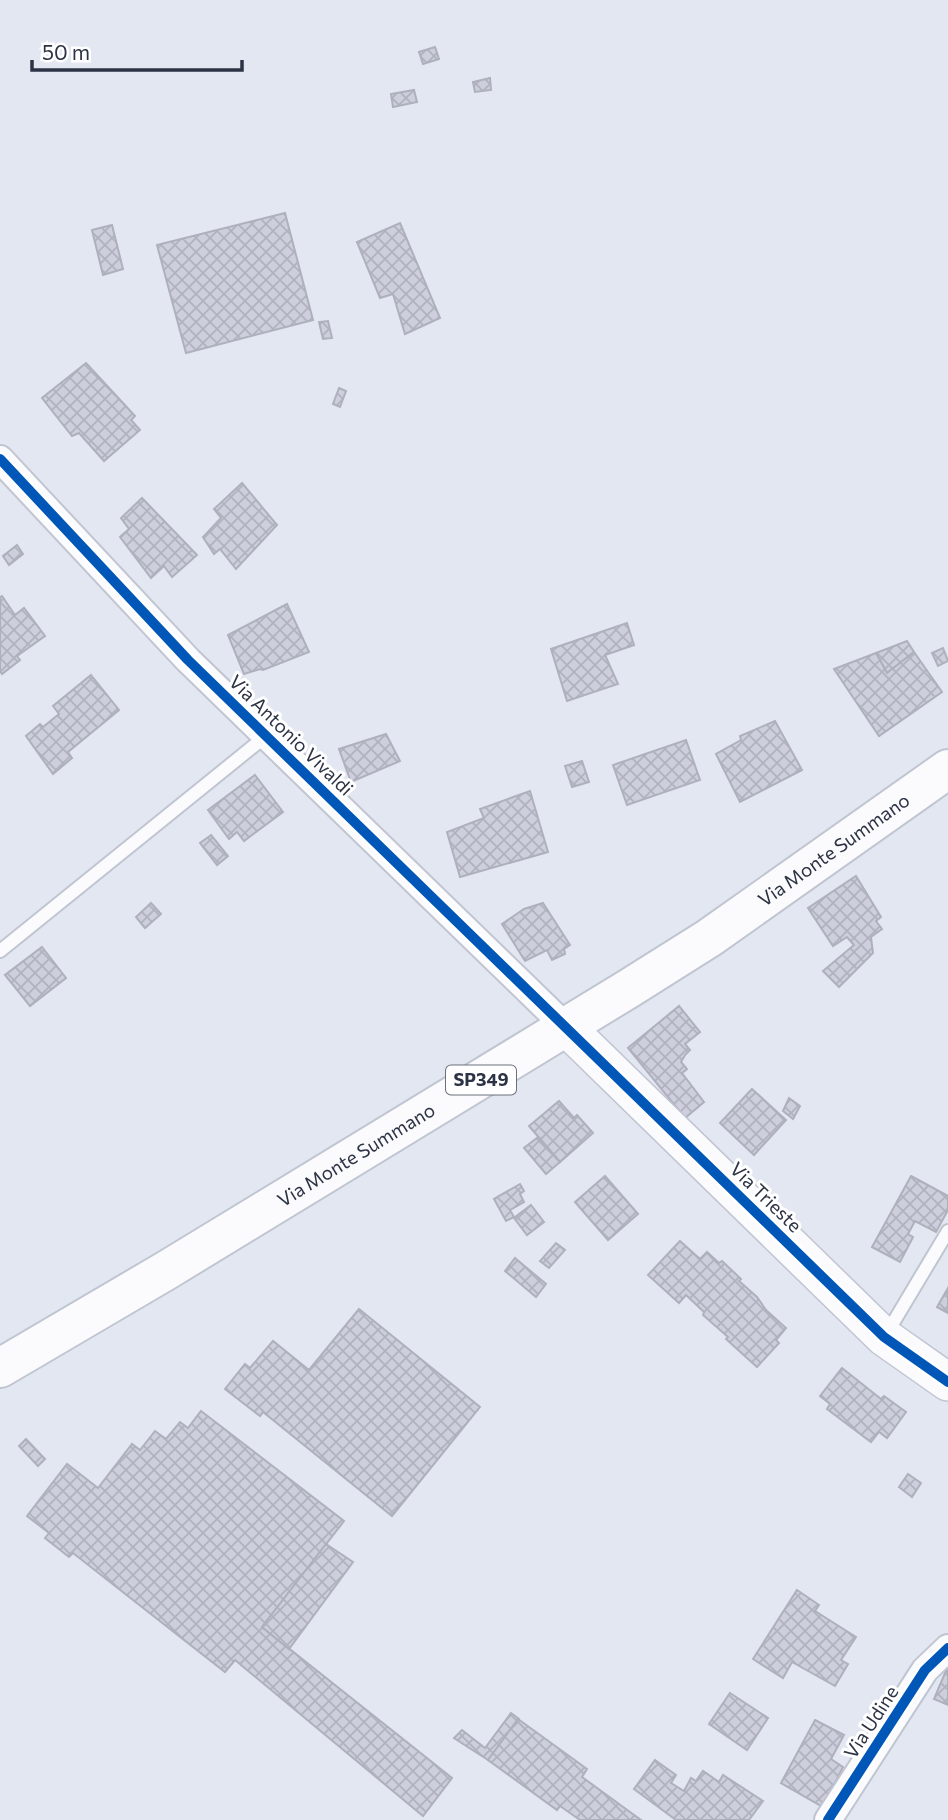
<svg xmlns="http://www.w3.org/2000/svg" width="948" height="1820" viewBox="0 0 948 1820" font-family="Commissioner,sans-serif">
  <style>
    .building { fill: url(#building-cross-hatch); stroke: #afb0bd; stroke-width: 2 }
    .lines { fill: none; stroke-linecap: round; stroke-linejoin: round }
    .lane-casing { stroke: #c0c5d2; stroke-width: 16 }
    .street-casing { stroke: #c0c5d2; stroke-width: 30 }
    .secondary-casing { stroke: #c0c5d2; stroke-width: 40 }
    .primary-casing { stroke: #c0c5d2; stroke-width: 42 }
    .lane { stroke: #fbfbfd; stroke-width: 12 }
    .street { stroke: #fbfbfd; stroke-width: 26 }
    .secondary { stroke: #fbfbfd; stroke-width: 37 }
    .primary { stroke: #fbfbfd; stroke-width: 38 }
    .cycleway-casing { stroke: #fff; stroke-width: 15 }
    .cycleway { stroke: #0057b8; stroke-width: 10 }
    .labels { text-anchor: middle; stroke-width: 6; stroke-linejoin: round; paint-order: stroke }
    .shield { fill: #fff; stroke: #6b707c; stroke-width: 2 }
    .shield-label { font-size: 18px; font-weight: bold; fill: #2c3344 }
    .street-label { font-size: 19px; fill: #2c3344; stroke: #fff }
  </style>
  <defs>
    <pattern id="building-cross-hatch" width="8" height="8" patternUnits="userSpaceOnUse" patternTransform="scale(1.75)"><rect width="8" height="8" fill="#cecfdd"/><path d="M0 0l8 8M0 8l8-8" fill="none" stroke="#b1b2bf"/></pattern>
  </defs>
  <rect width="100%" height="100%" fill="#e3e7f1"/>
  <g class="building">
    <polygon points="435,47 439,59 423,64 419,52"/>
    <polygon points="490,78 491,90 475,92 473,82"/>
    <polygon points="414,90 417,102 393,107 391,94"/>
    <polygon points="285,213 313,320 186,353 157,245"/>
    <polygon points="400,223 440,318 405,334 393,294 380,298 357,242"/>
    <polygon points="112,225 123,269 103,275 92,230"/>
    <polygon points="328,321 332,338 323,339 319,322"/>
    <polygon points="86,363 135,416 131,420 140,430 104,461 79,433 72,436 42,398"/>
    <polygon points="339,388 346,391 340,407 333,404"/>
    <polygon points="242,483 277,525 236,569 220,549 214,554 203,537 221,518 214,509"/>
    <polygon points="142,498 197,555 172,577 164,566 151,578 120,537 129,529 121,518"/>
    <polygon points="17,545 23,554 9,565 3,556"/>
    <polygon points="2,596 15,615 24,608 45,636 17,656 20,660 2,674 0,671 0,597"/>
    <polygon points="287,604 309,652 263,670 260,669 244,674 228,635"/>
    <polygon points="627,623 634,645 605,655 618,684 567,701 551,649"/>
    <polygon points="907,641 914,652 887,673 876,653"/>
    <polygon points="943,648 948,661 938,666 932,653"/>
    <polygon points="914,652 942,692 879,736 834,669 876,653 887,673"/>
    <polygon points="91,675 119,710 68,752 72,758 53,774 26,736 40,724 43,727 59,714 53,706"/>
    <polygon points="775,721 802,770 740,802 716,754 741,740 740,736"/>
    <polygon points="386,734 400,761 351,782 339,749"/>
    <polygon points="686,740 700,780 627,805 613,765"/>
    <polygon points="582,761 589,782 572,787 565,766"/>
    <polygon points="255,775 283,812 244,841 237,832 229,839 208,810"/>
    <polygon points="530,791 548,852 460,877 447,832 484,818 480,809"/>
    <polygon points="211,835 228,856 217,865 200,843"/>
    <polygon points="856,876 881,917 876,921 882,929 871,937 873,953 839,987 823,971 854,945 847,937 833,946 808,908"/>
    <polygon points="151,903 161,914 145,928 136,917"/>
    <polygon points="543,903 570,945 564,949 565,954 552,960 547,950 525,961 502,924 524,909"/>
    <polygon points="42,947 66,978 30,1006 5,975"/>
    <polygon points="679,1006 700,1032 685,1044 690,1050 685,1055 681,1062 687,1069 682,1073 704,1102 685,1118 628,1048"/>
    <polygon points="752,1089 786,1120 754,1155 720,1123"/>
    <polygon points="789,1098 800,1106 793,1119 783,1111"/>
    <polygon points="559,1101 574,1118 577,1115 593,1133 560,1162 529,1126"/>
    <polygon points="538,1137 560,1162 546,1174 524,1148"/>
    <polygon points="605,1176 638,1214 608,1240 575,1202"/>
    <polygon points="911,1176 948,1196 948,1210 936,1232 915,1221 908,1234 913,1237 900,1262 872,1247"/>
    <polygon points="520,1184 524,1191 520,1194 524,1202 510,1210 514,1217 506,1221 494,1199"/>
    <polygon points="531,1205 544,1222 527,1235 514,1218"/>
    <polygon points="680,1241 700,1259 707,1252 719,1263 722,1261 741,1279 739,1281 757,1297 766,1310 786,1328 776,1340 779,1343 757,1367 726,1339 728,1337 703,1315 704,1312 686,1295 679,1303 648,1275"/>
    <polygon points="556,1243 565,1250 549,1268 540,1261"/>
    <polygon points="515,1258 546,1284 536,1297 505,1271"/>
    <polygon points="948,1288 948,1313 937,1307"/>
    <polygon points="359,1309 480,1407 392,1516 263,1412 260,1416 225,1389 245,1364 250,1368 273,1341 309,1370"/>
    <polygon points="842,1368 881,1399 884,1396 906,1412 887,1438 879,1432 871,1442 827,1409 830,1404 820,1396"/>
    <polygon points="201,1411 344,1521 262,1627 452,1778 423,1816 235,1660 225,1672 73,1553 69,1557 45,1538 49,1533 27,1516 67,1464 98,1488 132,1444 140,1450 155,1431 166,1439 180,1422 188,1428"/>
    <polygon points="26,1439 45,1459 38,1466 19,1446"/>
    <polygon points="908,1474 921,1483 912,1497 899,1487"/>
    <polygon points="326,1544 353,1562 289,1649 262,1627"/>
    <polygon points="797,1590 819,1605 815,1611 856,1637 841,1660 848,1664 835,1686 792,1662 783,1678 753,1659"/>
    <polygon points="948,1666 948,1705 934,1699"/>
    <polygon points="730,1693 768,1718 747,1750 709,1724"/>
    <polygon points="511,1713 519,1719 488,1760 454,1738 462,1730 485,1748"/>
    <polygon points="518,1719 587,1769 582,1777 641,1820 580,1820 560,1806 557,1810 488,1760"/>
    <polygon points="815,1720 844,1735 831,1759 843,1767 823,1807 781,1783"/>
    <polygon points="655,1760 676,1775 671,1783 684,1791 691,1778 696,1781 703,1771 719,1782 723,1775 763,1801 749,1820 676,1820 634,1789"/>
  </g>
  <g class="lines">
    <defs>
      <g id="lane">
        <polyline points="0,951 266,736"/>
        <polyline points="887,1333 948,1231"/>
      </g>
      <g id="street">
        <polyline points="0,459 188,660 567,1028"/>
        <polyline points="828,1820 925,1670 948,1648"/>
      </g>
      <polyline id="secondary" points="567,1028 884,1337 948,1382"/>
      <g id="primary">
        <path id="s1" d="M 0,1368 L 167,1270 L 628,989 L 709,938 L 948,769"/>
      </g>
    </defs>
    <use href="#lane" class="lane-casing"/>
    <use href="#street" class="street-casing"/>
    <use href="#secondary" class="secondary-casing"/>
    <use href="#primary" class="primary-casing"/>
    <use href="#lane" class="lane"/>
    <use href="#street" class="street"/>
    <use href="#secondary" class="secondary"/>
    <use href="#primary" class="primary"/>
    <defs>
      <g id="cycleway">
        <polyline points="0,459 188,660 884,1337 948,1382"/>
        <polyline points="828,1820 925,1670 948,1648"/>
      </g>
    </defs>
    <use href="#cycleway" class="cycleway-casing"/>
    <use href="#cycleway" class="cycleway"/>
  </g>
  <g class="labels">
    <rect class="shield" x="446" y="1065.5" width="70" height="29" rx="5"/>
    <g class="shield-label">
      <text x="481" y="1086">SP349</text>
    </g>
    <g class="street-label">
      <text transform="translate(291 735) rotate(44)" y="7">Via Antonio Vivaldi</text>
      <text dy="7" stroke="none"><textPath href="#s1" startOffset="982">Via Monte Summano</textPath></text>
      <text dy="7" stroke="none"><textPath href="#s1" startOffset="415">Via Monte Summano</textPath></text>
      <text transform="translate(766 1197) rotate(44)" y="7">Via Trieste</text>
      <text transform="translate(871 1722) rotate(-57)" y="7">Via Udine</text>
    </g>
  </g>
  <path d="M32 60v10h210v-10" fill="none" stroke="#2c3344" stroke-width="3.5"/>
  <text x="42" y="60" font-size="21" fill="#2c3344" stroke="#ffffff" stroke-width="5" paint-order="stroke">50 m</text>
</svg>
